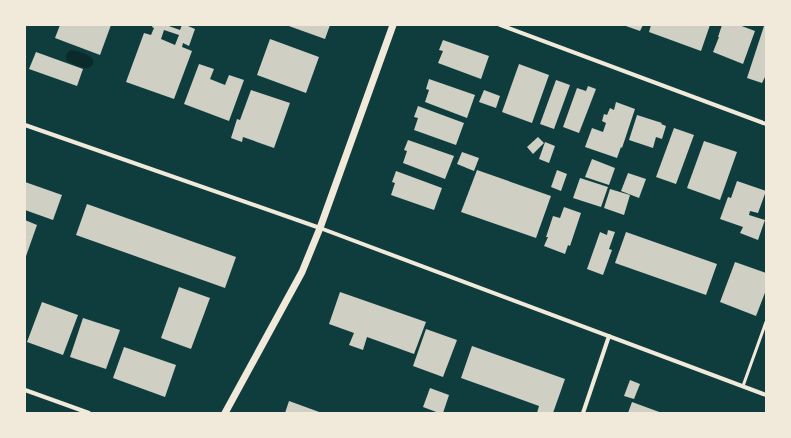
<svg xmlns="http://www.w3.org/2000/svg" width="791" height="438" viewBox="0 0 791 438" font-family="'Exo 2',sans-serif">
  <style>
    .water { fill: #0a2a2b }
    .building { fill: #cfcfc3; fill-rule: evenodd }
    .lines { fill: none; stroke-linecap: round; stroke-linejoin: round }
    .service { stroke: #f1e9da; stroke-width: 3 }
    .minor { stroke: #f1e9da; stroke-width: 4 }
    .tertiary { stroke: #f1e9da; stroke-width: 7 }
  </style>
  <rect width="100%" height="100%" fill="#0f3d3e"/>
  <path class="water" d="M 71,50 C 77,51 96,55 93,64 C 92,66 90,67 88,68 C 84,69 71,63 67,61 C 65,56 66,53 71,50 Z"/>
  <g class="building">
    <polygon points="60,25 111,25 100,55 55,38"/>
    <path d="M 153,25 L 166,25 L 180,30 L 182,25 L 189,25 L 188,26 L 195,29 L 189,46 L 183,43 L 182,47 L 192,51 L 174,99 L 126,82 L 144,33 L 151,35 L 154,28 L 152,27 ZM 164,30 L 179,35 L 175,45 L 161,39 Z"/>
    <polygon points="286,25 330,25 325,39"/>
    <polygon points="623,25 643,25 640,31"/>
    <polygon points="651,25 710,25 701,51 649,32"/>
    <polygon points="722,25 739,25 755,31 743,64 713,52 719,37 718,37"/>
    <polygon points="764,26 766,26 766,75 762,83 747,78"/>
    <polygon points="270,39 319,57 306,93 257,75"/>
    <polygon points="443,40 489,56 481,79 438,63 443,51 439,50"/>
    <polygon points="36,52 83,69 77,86 29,69"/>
    <polygon points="199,64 214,69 210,79 225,85 229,75 244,80 229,121 184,104"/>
    <polygon points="519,64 549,75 532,123 502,112"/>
    <polygon points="429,79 475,95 467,118 425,102 429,90 426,89"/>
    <polygon points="556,80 570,85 554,129 540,124"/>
    <polygon points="588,86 596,89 579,133 563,127 577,88 586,91"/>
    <polygon points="251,90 290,103 274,148 243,137 242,142 231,138 237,119 240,120"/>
    <polygon points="484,90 500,96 496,108 479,102"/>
    <polygon points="616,102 635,109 622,148 621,147 617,158 585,147 592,128 603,132 606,123 602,121 604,114 607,115 610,108 614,110"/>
    <polygon points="418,106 464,123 456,145 414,130 418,118 414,117"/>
    <polygon points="637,115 662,123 661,124 666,126 662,139 656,137 653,148 629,140"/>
    <polygon points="674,128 694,135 676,184 656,177"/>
    <polygon points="538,137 544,143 533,154 527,147"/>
    <polygon points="408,140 454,156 445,179 403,163 407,151 404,150"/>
    <polygon points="704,141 737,152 720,200 687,188"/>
    <polygon points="545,142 555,146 549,163 539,159"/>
    <polygon points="462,152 479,158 474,171 457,164"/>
    <polygon points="592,159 615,168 609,185 585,177"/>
    <polygon points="477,170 551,196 536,238 461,212"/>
    <polygon points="557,170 567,174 561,191 551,187"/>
    <polygon points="396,171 442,188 434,210 391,195 395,183 392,182"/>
    <polygon points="628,173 646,179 639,198 621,191"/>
    <polygon points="580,178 608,187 601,207 573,198"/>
    <polygon points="737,181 766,191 758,213 750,211 749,215 765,220 758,240 740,233 743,227 720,219 728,197 731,198"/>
    <polygon points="25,182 62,195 53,220 25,210"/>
    <polygon points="610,189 630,195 624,215 604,208"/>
    <polygon points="87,204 236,257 225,288 76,235"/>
    <polygon points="564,207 581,213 570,246 568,245 565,254 544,246 548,237 546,237 553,216 560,218"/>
    <polygon points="25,220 37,225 25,259"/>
    <polygon points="608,230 615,232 609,249 612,250 603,275 587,269 600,232 607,235"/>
    <polygon points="626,232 717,264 706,295 615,263"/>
    <polygon points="735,262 766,273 766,290 756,316 720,302"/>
    <polygon points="179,287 210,298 191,349 161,338"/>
    <polygon points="340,292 426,322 414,354 367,337 363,350 349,345 354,333 329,324"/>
    <polygon points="42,302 78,315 63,355 27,342"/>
    <polygon points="83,318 120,330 106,369 70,357"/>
    <polygon points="426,329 457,340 443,377 413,366"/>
    <polygon points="472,346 565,379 553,413 537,413 539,406 461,378"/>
    <polygon points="124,347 176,365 165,397 113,378"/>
    <polygon points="630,380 640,384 634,399 624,396"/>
    <polygon points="430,388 449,395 443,413 439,413 423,407"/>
    <polygon points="289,401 322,413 285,413"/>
    <polygon points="632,402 662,413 628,413"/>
  </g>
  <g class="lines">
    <polyline class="service" points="743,386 766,322"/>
    <g class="minor">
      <polyline points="500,25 766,124"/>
      <polyline points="25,125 320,228 766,395"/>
      <polyline points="25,390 89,413"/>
      <polyline points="583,413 609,336"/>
    </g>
    <polyline class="tertiary" points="225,413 302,272 320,228 393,25"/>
  </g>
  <rect width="791" height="438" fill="none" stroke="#f1e9da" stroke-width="52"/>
</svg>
